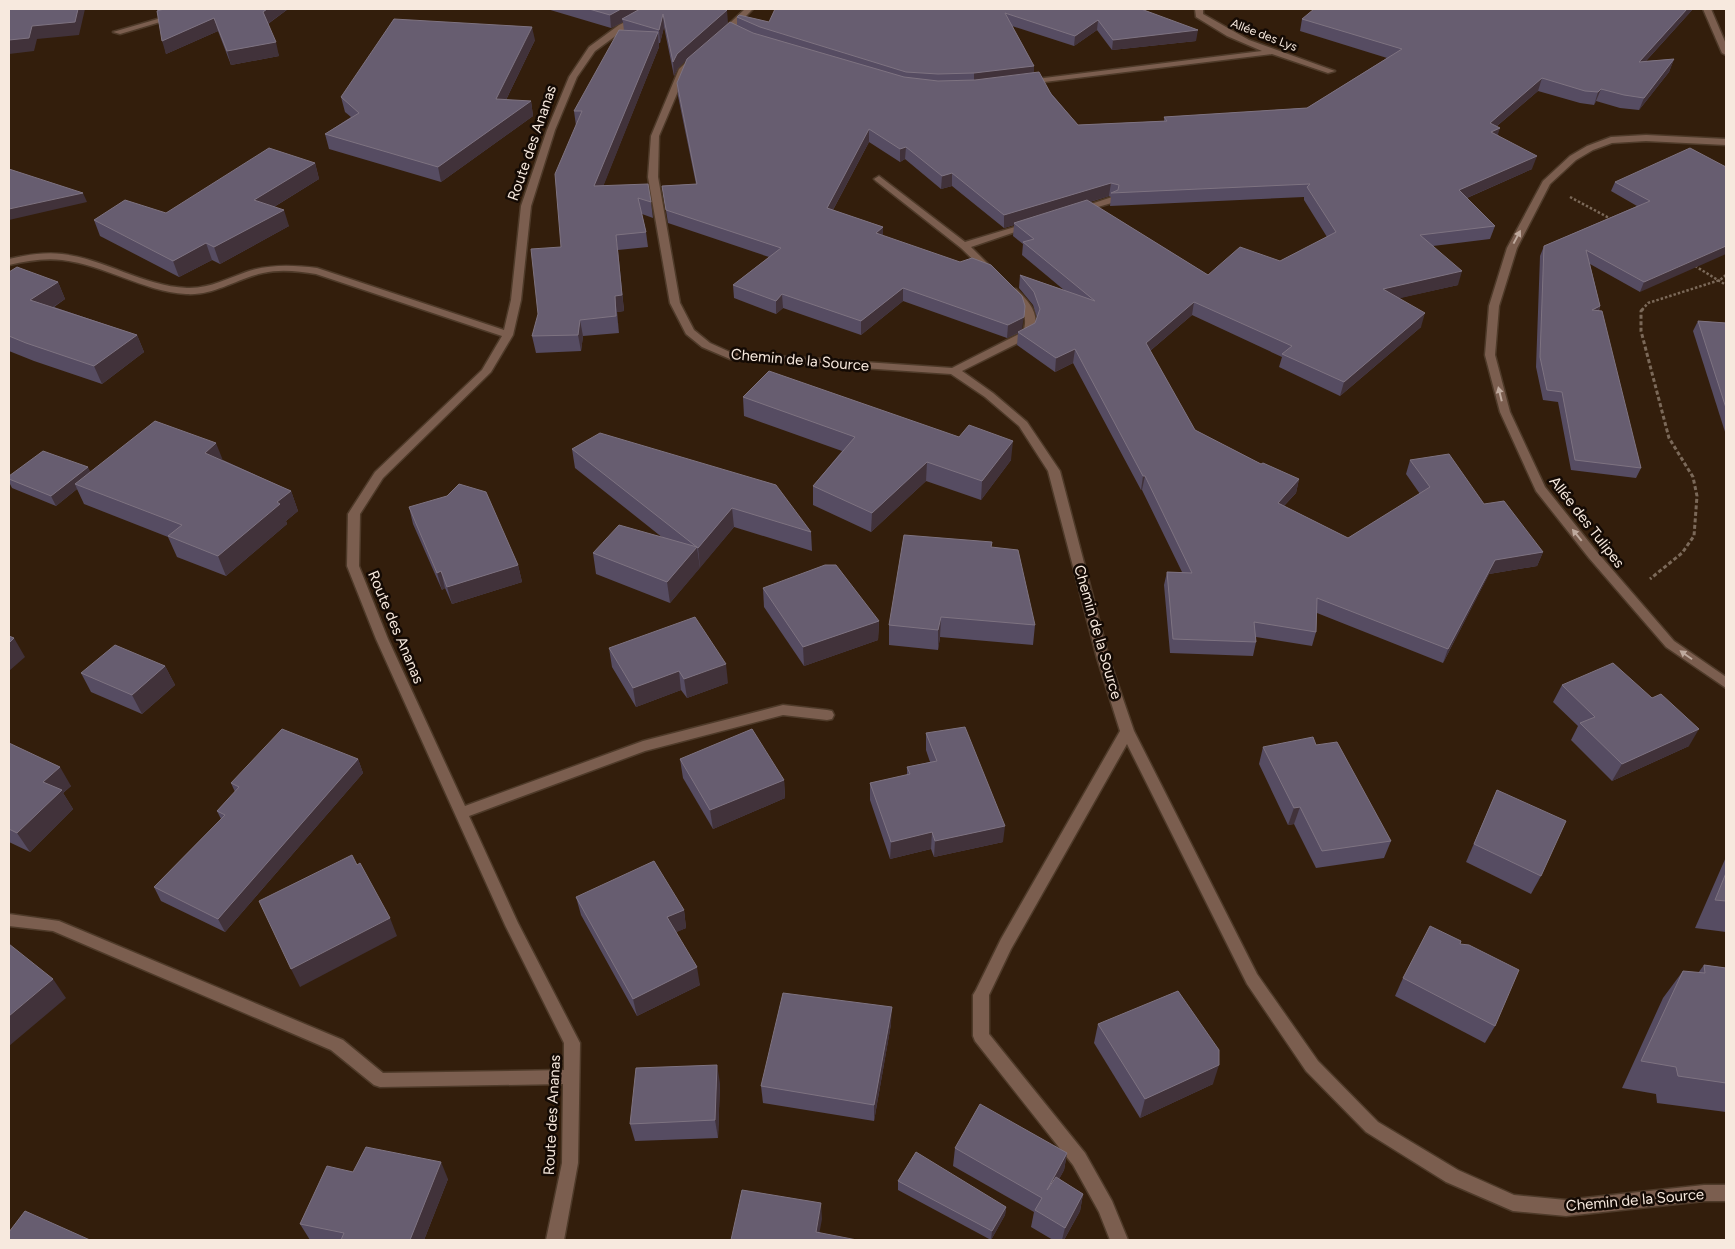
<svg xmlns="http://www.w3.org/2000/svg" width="1735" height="1249" viewBox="0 0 1735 1249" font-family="Figtree,sans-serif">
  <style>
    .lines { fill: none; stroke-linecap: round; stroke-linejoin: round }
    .minor-casing { stroke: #4e3a29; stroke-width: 3 }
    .path-far1 { stroke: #7b6959; stroke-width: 2.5; stroke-dasharray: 2.5 2; stroke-linecap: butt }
    .path { stroke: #7b6959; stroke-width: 3; stroke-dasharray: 4 2.5; stroke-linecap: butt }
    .minor { fill: #7b5e4f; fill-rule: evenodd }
    .wall { fill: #564c62; fill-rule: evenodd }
    .shaded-wall { fill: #41323a }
    .building { fill: #675d70; stroke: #7e7381 }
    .oneway { fill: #bfaa9e }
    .labels { text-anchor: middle; stroke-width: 5; stroke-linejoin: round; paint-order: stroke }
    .far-street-label { font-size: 12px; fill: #f7e9de; stroke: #140a04 }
    .street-label { font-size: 15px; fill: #f7e9de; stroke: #140a04 }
  </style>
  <rect width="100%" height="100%" fill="#331e0c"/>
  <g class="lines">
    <defs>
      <g id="minor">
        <polygon points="192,9 204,9 120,34 113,32"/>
        <path d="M 651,9 L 660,9 L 625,29 L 595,51 L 577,77 L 555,130 L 531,206 L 521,300 L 513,335 L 491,372 L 383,478 L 360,514 L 359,566 L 388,639 L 465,806 L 643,741 L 783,705 L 827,710 L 832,711 L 834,715 L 832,719 L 827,720 L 783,715 L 645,751 L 469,816 L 518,923 L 580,1043 L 578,1163 L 564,1240 L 546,1240 L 562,1163 L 563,1084 L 380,1087 L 374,1085 L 331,1050 L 53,931 L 9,926 L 9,914 L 59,921 L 343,1040 L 383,1073 L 564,1070 L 564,1043 L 505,925 L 376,639 L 347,566 L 348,514 L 375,472 L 482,370 L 502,336 L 316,274 C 298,271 280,269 263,273 C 236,279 214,296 186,294 C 142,291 105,265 62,260 C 44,258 26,261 9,265 L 9,259 C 26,255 44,252 62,254 C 105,259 143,286 187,288 C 209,289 228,278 249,271 C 271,264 294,265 317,268 L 504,330 L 511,300 L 521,206 L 547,130 L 569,77 L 589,47 L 619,25 Z"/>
        <polygon points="745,9 753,9 725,37 719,37 719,33"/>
        <polygon points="1195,9 1203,9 1203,14 1249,40 1335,71 1328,73 1272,54 1028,84 1024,82 1028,80 1262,51 1227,36 1196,17"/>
        <polygon points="1703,9 1711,9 1726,44 1726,55 1722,53"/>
        <path d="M 693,56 L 700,58 L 687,70 L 659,136 L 658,177 L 680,303 L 694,330 L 710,343 L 732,353 L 952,368 L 1023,332 C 1030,313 1018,305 1007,291 L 1008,289 L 1016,289 C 1030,302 1042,316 1032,336 L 962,371 L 993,393 L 1027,422 L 1060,471 L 1109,658 L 1134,731 L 1257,974 L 1318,1061 L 1378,1122 L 1458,1170 L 1514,1195 L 1566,1200 L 1704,1185 L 1726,1185 L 1726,1201 L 1704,1201 L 1566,1216 L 1513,1211 L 1446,1182 L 1366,1132 L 1306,1071 L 1247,984 L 1127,744 L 1011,949 L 989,995 L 989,1034 L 1085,1153 L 1112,1201 L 1128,1240 L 1110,1240 L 1099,1212 L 1073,1165 L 975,1041 L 973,1036 L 973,995 L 976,990 L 1001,939 L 1120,731 L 1097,658 L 1048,471 L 1019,426 L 985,397 L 951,374 L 730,359 L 702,347 L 686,334 L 670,303 L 648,177 L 651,136 L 679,69 Z"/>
        <polygon points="1646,135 1726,139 1726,145 1646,141 1612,143 1593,150 1576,160 1550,184 1517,248 1499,306 1495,355 1510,412 1545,487 1597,552 1674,641 1726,677 1726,688 1666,647 1589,558 1536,491 1500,412 1485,355 1489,306 1507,248 1543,181 1570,156 1587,146 1611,137"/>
        <polygon points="879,176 965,242 1028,223 1033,226 971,247 996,272 991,275 988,274 961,248 876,181 874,179"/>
        <polygon points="1112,197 1115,198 1115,202 1081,212 1076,209"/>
      </g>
    </defs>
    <use href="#minor" class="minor-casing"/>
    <g class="path-far1">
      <polyline points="1570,197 1611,219"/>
      <polyline points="1695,266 1726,285"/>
      <polyline points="1642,310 1648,303 1720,280 1726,275"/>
    </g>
    <polyline class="path" points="1643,309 1641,311 1641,331 1669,438 1693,477 1697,496 1694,536 1682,553 1650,579"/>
    <use href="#minor" class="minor"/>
  </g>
  <g class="wall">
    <polygon points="157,9 288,9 268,24 279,56 231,65 218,31 166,54"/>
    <path d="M 547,9 L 722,9 L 728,23 L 696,51 L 737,26 L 737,17 L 769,22 L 1141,9 L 1196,41 L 1112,50 L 1097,30 L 1074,46 L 1012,26 L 1034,66 L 1034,73 L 1078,125 L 1164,121 L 1164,117 L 1307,108 L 1387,58 L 1300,31 L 1302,19 L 1693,9 L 1646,61 L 1674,59 L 1669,72 L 1639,110 L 1620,108 L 1596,101 L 1594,105 L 1580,103 L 1538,91 L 1497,126 L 1498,135 L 1532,169 L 1467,198 L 1495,226 L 1490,239 L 1433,246 L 1458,285 L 1399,298 L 1421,327 L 1340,396 L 1279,367 L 1282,357 L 1192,315 L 1150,351 L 1195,430 L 1261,464 L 1299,479 L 1296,493 L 1284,506 L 1348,538 L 1420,494 L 1406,474 L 1410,460 L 1484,504 L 1543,552 L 1537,566 L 1489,574 L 1443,663 L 1317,613 L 1316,632 L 1312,646 L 1256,637 L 1256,642 L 1253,656 L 1170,653 L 1164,585 L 1167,572 L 1182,572 L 1142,490 L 1141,490 L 1073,363 L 1055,372 L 1017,345 L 1018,333 L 1007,338 L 903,301 L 861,335 L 783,308 L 776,314 L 734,298 L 733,285 L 769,257 L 668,223 L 662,186 L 696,184 L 678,96 L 677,83 L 687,59 L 678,68 L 674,76 L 664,27 L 660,43 L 659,43 L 659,47 L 603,186 L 651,202 L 653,218 L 642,214 L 646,232 L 648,247 L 618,250 L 624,311 L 617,312 L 619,333 L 583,336 L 581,351 L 536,353 L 532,336 L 561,247 L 576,126 L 574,111 L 624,31 L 623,22 L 611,28 ZM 869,142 L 900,162 L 905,159 L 941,189 L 952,186 L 1004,228 L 1014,225 L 1013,236 L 1023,244 L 1022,255 L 1064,290 L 1020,275 L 1019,288 L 1033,305 L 1037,318 L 1035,323 L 1023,330 L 883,236 L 883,227 L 833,210 ZM 1109,196 L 1111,197 L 1110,206 L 1304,197 L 1304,200 L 1327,237 L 1280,261 L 1208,275 L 1090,202 Z"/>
    <polygon points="535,40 506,100 531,101 533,116 441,182 329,149 325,134 351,117 345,112 341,97"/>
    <polygon points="315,163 319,179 274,207 289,226 220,264 212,260 179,277 100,236 94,220 166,213"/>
    <polygon points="1726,167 1640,292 1590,264 1600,306 1599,311 1641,468 1636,478 1571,470 1558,402 1543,400 1536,367 1540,256 1544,246 1637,206 1611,191 1615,182"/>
    <polygon points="9,272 58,282 65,299 54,307 137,335 144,352 102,384 34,361 9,351"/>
    <polygon points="1698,321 1726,323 1726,435 1693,331"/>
    <polygon points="743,397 1011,460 981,500 926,481 871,532 813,505 813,486 842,451 744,416"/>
    <polygon points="572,449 811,532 812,551 734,527 670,603 596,574 593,553 663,538 575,468"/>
    <polygon points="223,460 291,491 298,511 286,521 287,524 226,576 177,557 168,537 84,504 77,489 56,506 12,488 9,482 9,476 90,472"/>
    <polygon points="409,507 518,565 522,582 452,604 445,588 442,590 413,524"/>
    <polygon points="992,542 991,547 1035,625 1033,645 940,637 938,650 889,645 889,625"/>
    <polygon points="763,588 879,621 878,640 804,666 764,607"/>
    <polygon points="609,648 728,683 687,698 681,690 636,707 612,667"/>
    <polygon points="165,666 175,685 142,714 91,692 81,673"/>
    <polygon points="1562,685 1689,746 1612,781 1571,740 1578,726 1553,702"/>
    <polygon points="926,733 1003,842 934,857 931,849 890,859 870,800 870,783 907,775 907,767 930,762 926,750"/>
    <polygon points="9,743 71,786 63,793 73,809 30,852 9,842"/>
    <polygon points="1263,747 1391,841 1384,858 1316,868 1294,824 1288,825 1259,764"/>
    <polygon points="358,759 363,773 225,932 161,901 154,887 221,819 217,811 235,792 231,783"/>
    <polygon points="680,759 784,780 785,798 713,829 683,778"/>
    <polygon points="1497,790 1541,876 1531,894 1466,862"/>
    <polygon points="1726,857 1726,932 1695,928"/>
    <polygon points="576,897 684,910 686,928 676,932 700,985 637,1016 581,915"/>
    <polygon points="1460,944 1495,1026 1485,1043 1395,996 1403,978"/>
    <polygon points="1704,965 1726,968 1726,1112 1657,1103 1656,1094 1622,1088 1663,998 1683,971 1698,973"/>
    <polygon points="891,1024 874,1121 763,1103 761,1086"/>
    <polygon points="1098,1024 1213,1084 1140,1118 1094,1043"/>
    <polygon points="720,1083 718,1138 635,1141 630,1124"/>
    <polygon points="955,1148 1067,1153 1064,1170 1059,1179 1083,1194 1080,1211 1064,1240 1053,1240 1031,1227 1034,1212 953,1166"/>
    <polygon points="353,1172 448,1179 424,1240 310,1240 300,1224"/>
    <polygon points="898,1181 1006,1207 1005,1215 991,1240 898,1190"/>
  </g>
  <g class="shaded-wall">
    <polygon points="78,9 85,9 79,35 37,39 34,51 9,54 9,40 32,26"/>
    <polygon points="267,9 288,9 266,25 263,12"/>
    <polygon points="621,9 648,9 622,19 623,22 611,28 610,15"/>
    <polygon points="1687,9 1693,9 1634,74 1639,62"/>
    <polygon points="727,10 728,23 678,68 674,76 673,62 677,54"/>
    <polygon points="663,14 664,27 660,43 659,30"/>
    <polygon points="214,18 218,31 166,54 162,41"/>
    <polygon points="1098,20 1097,30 1074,46 1075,36"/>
    <polygon points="532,27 535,40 499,114 496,99"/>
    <polygon points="1198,30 1196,41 1112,50 1113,40"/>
    <polygon points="658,32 659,47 597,202 594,186"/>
    <polygon points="276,42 279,56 231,65 227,51"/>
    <polygon points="1674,59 1669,72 1639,110 1644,98"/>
    <polygon points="1034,66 1034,76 974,83 974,73"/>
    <polygon points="1542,78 1538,91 1486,135 1490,123"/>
    <polygon points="1601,89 1596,101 1594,105 1598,92"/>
    <polygon points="531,101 533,116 441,182 438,167"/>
    <polygon points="1500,128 1496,140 1491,132"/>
    <polygon points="869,129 869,142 827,221 827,208"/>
    <polygon points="906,147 905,159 900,162 900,149"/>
    <polygon points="1537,156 1532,169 1455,203 1459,190"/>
    <polygon points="315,163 319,179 259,216 254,200"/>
    <polygon points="952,173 952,186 941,189 942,176"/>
    <polygon points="1111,183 1109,196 1016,224 1014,223 1014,225 1004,228 1004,215"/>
    <polygon points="83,193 87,202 9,220 9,209"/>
    <polygon points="284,210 289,226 220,264 214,247"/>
    <polygon points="883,227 883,240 876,233"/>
    <polygon points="616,235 624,311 617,312 619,333 615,296"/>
    <polygon points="206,243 212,260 179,277 173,261"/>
    <polygon points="1726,246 1726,254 1640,292 1644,282"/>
    <polygon points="1462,271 1458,285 1379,303 1383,289"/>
    <polygon points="58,282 65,299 38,317 30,300"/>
    <polygon points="903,288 903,301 861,335 861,321"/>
    <polygon points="782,294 783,308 776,314 776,301"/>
    <polygon points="1194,302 1192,315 1144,356 1146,343"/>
    <polygon points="1025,306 1022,331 1007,338 1008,325"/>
    <polygon points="1600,306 1596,316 1592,310"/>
    <polygon points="1425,313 1421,327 1340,396 1344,382"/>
    <polygon points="580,320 583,336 581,351 578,335"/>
    <polygon points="137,335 144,352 102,384 94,366"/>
    <polygon points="1075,349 1073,363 1055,372 1056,358"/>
    <polygon points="1013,441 1011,460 981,500 982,481"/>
    <polygon points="216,443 224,463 205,453"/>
    <polygon points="927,462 926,481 871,532 872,513"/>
    <polygon points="88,467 93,477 75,484 77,489 56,506 51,496"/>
    <polygon points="1143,476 1145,476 1142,490 1141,490"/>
    <polygon points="1299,479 1296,493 1274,516 1278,503"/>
    <polygon points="291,491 298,511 286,521 287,524 226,576 218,556 277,502"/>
    <polygon points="732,508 734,527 700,568 698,548"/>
    <polygon points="697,547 700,568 670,603 667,582"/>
    <polygon points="1543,552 1537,566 1489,574 1443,663 1448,649 1495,560"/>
    <polygon points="518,565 522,582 452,604 447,587"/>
    <polygon points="441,571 445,588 442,590 437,573"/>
    <polygon points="941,617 940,637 938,650 938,630"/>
    <polygon points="879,621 878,640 804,666 803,647"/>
    <polygon points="14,638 25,657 9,671 9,643"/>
    <polygon points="726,664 728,683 687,698 684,679"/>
    <polygon points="165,666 175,685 142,714 132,695"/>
    <polygon points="679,671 681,690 636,707 633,688"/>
    <polygon points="1699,729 1689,746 1612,781 1622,764"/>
    <polygon points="358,759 363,773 225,932 218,919"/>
    <polygon points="60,767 71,786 63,793 73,809 30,852 17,833 43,782"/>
    <polygon points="784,780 785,798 713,829 710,810"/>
    <polygon points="1300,807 1294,824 1288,825 1294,808"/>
    <polygon points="1005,826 1003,842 934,857 935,841"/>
    <polygon points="932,832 931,849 890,859 891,842"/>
    <polygon points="684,910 686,928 670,935 667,917"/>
    <polygon points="390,918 397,936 300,987 291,969"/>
    <polygon points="697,967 700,985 637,1016 633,999"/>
    <polygon points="53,979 66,998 9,1046 9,1016"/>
    <polygon points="892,1007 891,1024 874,1121 874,1105"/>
    <polygon points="717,1065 720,1083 718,1138 715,1120"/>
    <polygon points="1219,1065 1213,1084 1140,1118 1145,1099"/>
    <polygon points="1067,1153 1064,1170 1044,1207 1047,1190"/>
    <polygon points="441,1162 448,1179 424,1240 410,1240"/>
    <polygon points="1083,1194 1080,1211 1064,1240 1062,1240 1065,1228"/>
    <polygon points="821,1203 822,1219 818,1240 816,1232"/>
    <polygon points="1006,1207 1005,1215 991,1240 992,1231"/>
  </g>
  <g class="building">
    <polygon points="9,9 78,9 75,22 32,26 29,38 9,40"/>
    <polygon points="164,9 267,9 263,12 276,42 227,51 214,18 162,41 157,11"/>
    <polygon points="589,9 621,9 610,15"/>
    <polygon points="640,9 722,9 727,10 677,54 673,62 663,14 659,30 622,19"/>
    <polygon points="775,9 1141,9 1198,30 1113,40 1098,20 1075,36 1005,13 1034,66 974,73 938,74 906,72 760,27 737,17 739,15 769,22"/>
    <polygon points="1314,9 1687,9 1639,62 1674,59 1644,98 1624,95 1601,89 1598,92 1585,91 1542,78 1490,123 1500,128 1491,132 1537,156 1459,190 1495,226 1420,235 1462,271 1383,289 1425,313 1344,382 1282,354 1292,346 1194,302 1146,343 1195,430 1261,464 1263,463 1299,479 1278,503 1348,538 1430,487 1410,460 1449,454 1484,504 1504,501 1543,552 1495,560 1448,649 1317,598 1316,632 1254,622 1256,642 1173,639 1167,572 1192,573 1145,476 1143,476 1075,349 1056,358 1018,332 1035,323 1040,309 1034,292 1020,275 1095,301 1023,242 1034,239 1014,223 1087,200 1208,275 1240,247 1280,261 1336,232 1307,187 1310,184 1111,193 1118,190 1119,185 1111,183 1004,215 952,173 942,176 906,147 900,149 869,129 827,208 883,227 876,233 960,262 972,258 991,265 1022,296 1025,306 1024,317 1008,325 903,288 861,321 782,294 776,301 733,285 781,248 666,210 662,186 697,184 677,83 687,59 730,22 753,33 904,77 938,81 975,80 1039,72 1051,94 1078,125 1167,121 1164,117 1307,108 1402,49 1302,19"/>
    <polygon points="394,19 532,27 496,99 531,101 438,167 325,134 359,113 341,97"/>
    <polygon points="619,30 658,32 594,186 648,184 651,202 638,198 646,232 616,235 622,295 615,296 616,316 580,320 578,335 532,336 538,314 531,249 561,247 555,174 582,111 574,111"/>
    <polygon points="269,148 315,163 254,200 284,210 214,247 206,243 173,261 94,220 125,200 166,213"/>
    <polygon points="1690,148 1726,167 1726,246 1644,282 1586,250 1600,306 1592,310 1602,311 1641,468 1575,460 1562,392 1547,390 1540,357 1544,246 1650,201 1615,182"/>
    <polygon points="9,169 83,193 9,209"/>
    <polygon points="17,267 58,282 30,300 137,335 94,366 26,343 9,336 9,272"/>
    <polygon points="1698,321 1726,323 1726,408"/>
    <polygon points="769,371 959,437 969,425 1013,441 982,481 927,462 872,513 813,486 855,437 743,397"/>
    <polygon points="155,421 216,443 205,453 291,491 277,502 280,504 218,556 168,536 182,525 75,484"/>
    <polygon points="600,433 776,485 811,532 732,508 698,548 572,449"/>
    <polygon points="43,451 88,467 51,496 9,479 9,476"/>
    <polygon points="459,484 486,492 518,565 447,587 441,571 437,573 409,507 447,496"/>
    <polygon points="619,525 697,547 667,582 593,553"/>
    <polygon points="904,535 992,542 991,547 1018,550 1035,625 941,617 938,630 889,625"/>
    <polygon points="825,565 836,565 879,621 803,647 763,588"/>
    <polygon points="695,617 726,664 684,679 679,671 633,688 609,648"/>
    <polygon points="9,636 14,638 9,643"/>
    <polygon points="115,645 165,666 132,695 81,673"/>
    <polygon points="1613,663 1652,698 1661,694 1699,729 1622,764 1580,723 1595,717 1562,685"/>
    <polygon points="965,727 1005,826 935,841 932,832 891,842 870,783 910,774 907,767 937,761 926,733"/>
    <polygon points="282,729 358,759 218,919 154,887 225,815 217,811 239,787 231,783"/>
    <polygon points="752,729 784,780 710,810 680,759"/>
    <polygon points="1313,737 1316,745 1337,742 1391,841 1322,851 1300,807 1294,808 1263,747"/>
    <polygon points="9,743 60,767 43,782 62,790 17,833 9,829"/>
    <polygon points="1497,790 1566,821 1541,876 1474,844"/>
    <polygon points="352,855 357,865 360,863 390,918 291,969 259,901"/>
    <polygon points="654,861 684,910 667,917 697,967 633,999 576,897"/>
    <polygon points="1726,873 1726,901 1715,900"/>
    <polygon points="1430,926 1461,941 1460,944 1469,945 1519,970 1495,1026 1403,978"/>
    <polygon points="9,944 53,979 9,1016"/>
    <polygon points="1704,965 1726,968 1726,1083 1678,1076 1676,1067 1641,1061 1683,971 1705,973"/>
    <polygon points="1178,991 1219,1050 1219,1065 1145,1099 1098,1024"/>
    <polygon points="783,993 892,1007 874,1105 761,1086"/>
    <polygon points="717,1065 715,1120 630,1124 636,1068"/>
    <polygon points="980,1104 1067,1153 1047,1190 1056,1177 1083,1194 1065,1228 1035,1210 1042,1198 955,1148"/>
    <polygon points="366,1147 441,1162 410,1240 341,1240 344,1233 300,1224 327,1166 353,1172"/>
    <polygon points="916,1152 1006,1207 992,1231 898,1181"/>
    <polygon points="742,1190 821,1203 816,1232 857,1240 731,1240"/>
    <polygon points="25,1211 90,1240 9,1240 9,1232"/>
  </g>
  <defs><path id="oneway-solid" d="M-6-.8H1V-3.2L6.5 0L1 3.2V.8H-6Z" transform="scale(1.25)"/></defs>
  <g class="oneway">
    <use href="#oneway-solid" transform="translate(1517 237) rotate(-62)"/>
    <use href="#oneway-solid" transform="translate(1500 394) rotate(-104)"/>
    <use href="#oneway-solid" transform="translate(1577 535) rotate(-129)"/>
    <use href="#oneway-solid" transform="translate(1686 655) rotate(-145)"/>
  </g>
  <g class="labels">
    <g class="far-street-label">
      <text transform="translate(1264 35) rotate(21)" y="4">Allée des Lys</text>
    </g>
    <g class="street-label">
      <text transform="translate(532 143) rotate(-71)" y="5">Route des Ananas</text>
      <text transform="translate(800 360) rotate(5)" y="5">Chemin de la Source</text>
      <text transform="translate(1587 522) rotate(52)" y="5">Allée des Tulipes</text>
      <text transform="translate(396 627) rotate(67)" y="5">Route des Ananas</text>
      <text transform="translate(1098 632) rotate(74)" y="5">Chemin de la Source</text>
      <text transform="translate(552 1115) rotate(-87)" y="5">Route des Ananas</text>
      <text transform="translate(1635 1200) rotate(-5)" y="5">Chemin de la Source</text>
    </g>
  </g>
  <rect width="1735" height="1249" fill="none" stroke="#f7e9de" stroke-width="20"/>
</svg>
